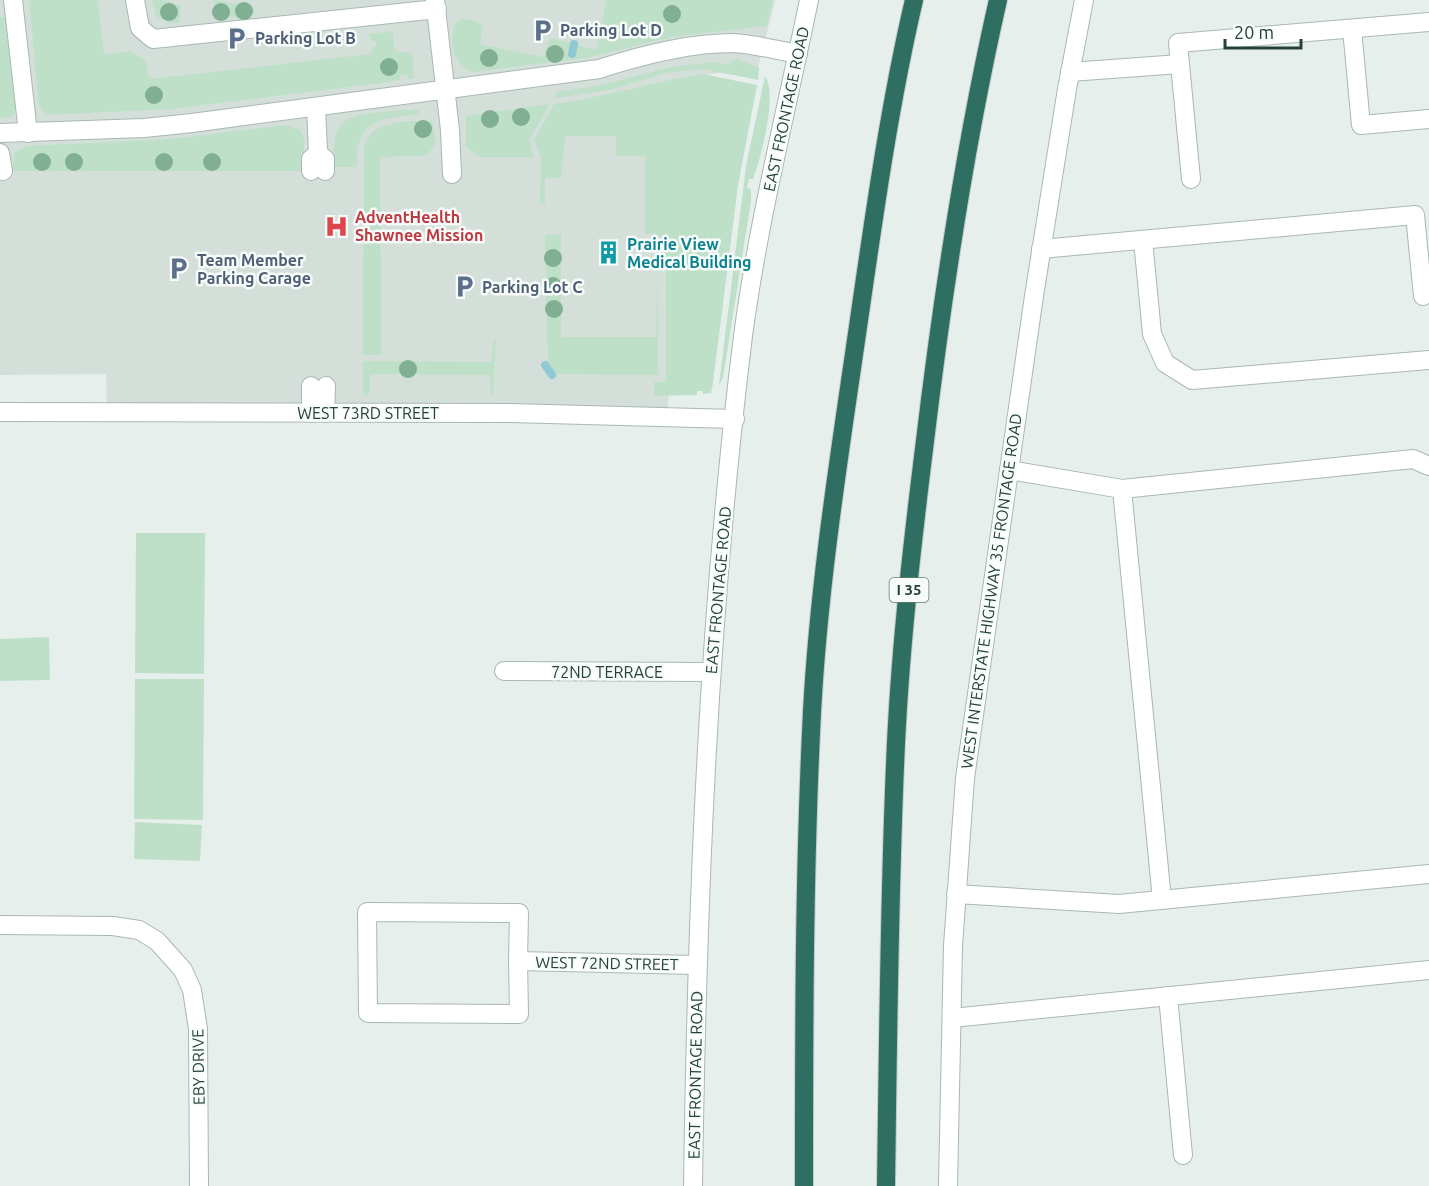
<svg xmlns="http://www.w3.org/2000/svg" width="1429" height="1186" viewBox="0 0 1429 1186" font-family="Ubuntu,sans-serif">
  <style>
    .built { fill: #d4dfda }
    .green { fill: #bfe0c8 }
    .lines { fill: none; stroke-linecap: round; stroke-linejoin: round }
    .stream { stroke: #8ec9d4; stroke-width: 8 }
    .minor-casing { stroke: #a8b8b2; stroke-width: 20 }
    .highway-casing { stroke: #c2cac8; stroke-width: 20 }
    .minor { stroke: #fff; stroke-width: 18 }
    .highway { stroke: #2f6f62; stroke-width: 18 }
    .tree { fill: #80af93 }
    .labels { text-anchor: middle; stroke-width: 5; stroke-linejoin: round; paint-order: stroke }
    .shield { fill: #f7fbf9; stroke: #637a73; stroke-width: 1.5 }
    .shield-label { font-size: 15px; font-weight: bold; fill: #24423a }
    .service-label { font-size: 16px; font-weight: bold; fill: #4e5e75; stroke: #f7fbf9; text-anchor: start }
    .street-label { font-size: 16px; fill: #24423a; stroke: #f7fbf9 }
    .health-label { font-size: 16px; font-weight: bold; fill: #be3a42; stroke: #f7fbf9; text-anchor: start }
    .culture-label { font-size: 16px; font-weight: bold; fill: #0d838f; stroke: #f7fbf9; text-anchor: start }
  </style>
  <rect width="100%" height="100%" fill="#e6efeb"/>
  <polygon class="built" points="0,0 775,0 758,68 680,78 668,409 107,410 106,374 0,375"/>
  <g class="green">
    <polygon points="29,0 98,0 104,54 131,51 146,61 149,79 371,54 372,48 376,47 376,41 371,41 369,34 393,31 394,48 399,52 412,53 414,79 408,79 407,75 400,75 400,80 388,82 172,109 47,115 39,106"/>
    <polygon points="152,0 163,0 181,6 179,22 169,23 157,17"/>
    <polygon points="215,0 253,7 255,12 251,15 216,19 213,13"/>
    <path d="M 606,0 L 773,0 L 767,26 L 672,37 L 586,58 L 473,72 C 454,68 447,38 456,22 C 464,17 477,19 483,26 L 480,44 L 543,57 L 550,38 L 571,43 L 568,57 L 575,58 L 577,45 L 597,50 Z"/>
    <polygon points="0,17 6,18 8,21 16,107 12,117 0,118"/>
    <polygon points="738,59 759,68 758,80 703,69 665,73 610,90 555,98 556,92 602,85 671,67 713,62 731,65 731,61"/>
    <path d="M 703,74 L 757,85 L 738,185 L 713,383 L 711,393 L 703,394 L 702,391 L 697,391 L 697,395 L 654,396 L 654,382 L 666,382 L 666,263 L 656,262 L 656,234 L 645,234 L 645,156 L 616,156 L 616,136 L 565,136 L 561,178 L 545,178 L 545,204 L 540,204 L 541,157 L 534,140 L 554,104 C 605,97 652,82 703,74 Z"/>
    <path d="M 765,76 C 778,94 761,158 753,179 L 749,179 L 747,188 L 751,189 L 751,201 L 723,378 L 719,385 L 746,166 Z"/>
    <polygon points="550,104 529,140 534,157 480,157 466,147 466,116"/>
    <path d="M 402,110 L 419,110 L 419,114 C 378,119 356,119 357,167 L 333,167 C 333,107 352,117 402,110 Z"/>
    <path d="M 408,121 L 432,121 L 436,143 L 428,154 L 423,156 L 380,157 L 381,355 L 363,355 L 364,146 C 371,125 389,124 408,121 Z"/>
    <polygon points="287,125 300,130 304,138 304,171 12,171 15,152 26,146 169,139"/>
    <polygon points="561,234 561,337 656,337 658,270 658,375 555,374 548,365 545,235"/>
    <polygon points="494,339 496,341 493,395 491,394 490,375 370,374 370,392 365,396 363,392 363,361 491,362"/>
    <polygon points="136,533 205,533 204,674 135,673"/>
    <polygon points="49,637 50,680 0,681 0,639"/>
    <polygon points="135,679 204,679 203,820 134,819"/>
    <polygon points="135,822 202,825 200,861 134,859"/>
  </g>
  <g class="lines">
    <g class="stream">
      <polyline points="572,54 574,44"/>
      <polyline points="545,365 552,375"/>
    </g>
    <defs>
      <g id="minor">
        <polyline points="13,0 28,133"/>
        <polyline points="135,0 140,28 153,39 437,9"/>
        <polyline points="435,0 450,130 452,174"/>
        <polyline points="1352,29 1361,125 1429,119"/>
        <polyline points="1180,64 1191,179"/>
        <polyline points="1070,72 1180,64 1178,43 1429,22"/>
        <path d="M 0,133 L 144,128 L 192,123 L 599,69 C 642,55 688,43 733,43 C 754,44 776,50 798,54"/>
        <polyline points="0,153 3,171"/>
        <polyline points="318,153 325,159 325,171"/>
        <polyline points="311,171 311,159 318,153 316,107"/>
        <polyline points="1143,240 1152,334 1165,363 1192,380 1429,360"/>
        <polyline points="1041,249 1415,215 1423,296"/>
        <polyline points="0,412 510,413 735,419"/>
        <polyline points="311,413 311,386"/>
        <polyline points="325,413 326,386"/>
        <polyline points="1009,470 1122,489 1413,459 1429,466"/>
        <polyline points="1122,489 1162,900"/>
        <polyline points="504,671 710,672"/>
        <polyline points="956,894 1119,904 1429,874"/>
        <polyline points="0,925 113,926 139,930 157,941 183,970 192,990 198,1029 199,1186"/>
        <polyline points="518,961 519,913 367,912 368,1013 519,1014 518,961 696,965"/>
        <polyline points="1168,996 1183,1155"/>
        <polyline points="952,1018 1429,970"/>
        <path d="M 693,1186 C 697,902 708,618 743,336 C 758,223 786,112 809,0"/>
        <polyline points="948,1186 953,946 965,778 1034,296 1067,89 1084,0"/>
      </g>
      <g id="highway">
        <path d="M 804,1186 C 804,1028 804,870 812,712 C 819,580 841,445 860,313 C 875,209 890,103 914,0"/>
        <path d="M 886,1186 C 888,1046 889,906 895,766 C 899,660 911,554 924,449 C 942,298 964,149 998,0"/>
      </g>
    </defs>
    <use href="#minor" class="minor-casing"/>
    <use href="#highway" class="highway-casing"/>
    <use href="#minor" class="minor"/>
    <use href="#highway" class="highway"/>
  </g>
  <g class="tree">
    <circle cx="244" cy="11" r="9"/>
    <circle cx="169" cy="12" r="9"/>
    <circle cx="221" cy="12" r="9"/>
    <circle cx="672" cy="14" r="9"/>
    <circle cx="555" cy="54" r="9"/>
    <circle cx="489" cy="58" r="9"/>
    <circle cx="389" cy="67" r="9"/>
    <circle cx="154" cy="95" r="9"/>
    <circle cx="521" cy="117" r="9"/>
    <circle cx="490" cy="119" r="9"/>
    <circle cx="423" cy="129" r="9"/>
    <circle cx="42" cy="162" r="9"/>
    <circle cx="74" cy="162" r="9"/>
    <circle cx="164" cy="162" r="9"/>
    <circle cx="212" cy="162" r="9"/>
    <circle cx="553" cy="258" r="9"/>
    <circle cx="553" cy="286" r="9"/>
    <circle cx="554" cy="309" r="9"/>
    <circle cx="408" cy="369" r="9"/>
  </g>
  <defs>
    <symbol id="parking-bare" viewBox="-9 -9 18 18"><path d="M-3.5-5.5H1a3.5 3.5 0 0 1 0 7H-1V5.5H-3.5ZM-1-3.4V-.6H.8a1.4 1.4 0 0 0 0-2.8Z" fill="#5c6f8a" stroke="#f7fbf9" stroke-width="2.5" paint-order="stroke"/></symbol>
    <symbol id="hospital-bare" viewBox="-9 -9 18 18"><path d="M-5-5h3v3.5h4V-5h3V5h-3V1.5h-4V5h-3Z" fill="#e0444e" stroke="#f7fbf9" stroke-width="2.5" paint-order="stroke"/></symbol>
    <symbol id="building-bare" viewBox="-9 -9 18 18"><path d="M-4-6H4V6H1V3H-1V6H-4ZM-2.5-4.3h1.7v1.8h-1.7ZM.8-4.3h1.7v1.8H.8ZM-2.5-1h1.7V.8h-1.7ZM.8-1h1.7V.8H.8Z" fill="#0f9aa8" stroke="#f7fbf9" stroke-width="2.5" paint-order="stroke"/></symbol>
  </defs>
  <g fill-rule="evenodd">
    <use href="#parking-bare" x="526" y="14" width="33" height="33"/>
    <use href="#parking-bare" x="220" y="22" width="33" height="33"/>
    <use href="#hospital-bare" x="320" y="210" width="33" height="33"/>
    <use href="#building-bare" x="592" y="236" width="33" height="33"/>
    <use href="#parking-bare" x="162" y="252" width="33" height="33"/>
    <use href="#parking-bare" x="448" y="270" width="33" height="33"/>
  </g>
  <g class="labels">
    <rect class="shield" x="889.5" y="578" width="39" height="24" rx="4.5"/>
    <g class="shield-label">
      <text x="909" y="595">I 35</text>
    </g>
    <g class="service-label">
      <text x="560" y="36">Parking Lot D</text>
      <text x="255" y="44">Parking Lot B</text>
      <text x="197" y="266">Team Member<tspan x="197" dy="18">Parking Carage</tspan></text>
      <text x="482" y="293">Parking Lot C</text>
    </g>
    <g class="street-label">
      <text transform="translate(786 109) rotate(-78)" y="6">EAST FRONTAGE ROAD</text>
      <text x="368" y="419">WEST 73RD STREET</text>
      <text transform="translate(718 590) rotate(-85)" y="6">EAST FRONTAGE ROAD</text>
      <text transform="translate(991 591) rotate(-82)" y="6">WEST INTERSTATE HIGHWAY 35 FRONTAGE ROAD</text>
      <text x="607" y="678">72ND TERRACE</text>
      <text transform="translate(607 963) rotate(1)" y="6">WEST 72ND STREET</text>
      <text transform="translate(198 1067) rotate(-91)" y="6">EBY DRIVE</text>
      <text transform="translate(695 1075) rotate(-89)" y="6">EAST FRONTAGE ROAD</text>
    </g>
    <g class="health-label">
      <text x="355" y="223">AdventHealth<tspan x="355" dy="18">Shawnee Mission</tspan></text>
    </g>
    <g class="culture-label">
      <text x="627" y="250">Prairie View<tspan x="627" dy="18">Medical Building</tspan></text>
    </g>
  </g>
  <path d="M1225 39v9h76v-9" fill="none" stroke="#24423a" stroke-width="3"/>
  <text x="1234" y="39" font-size="18" fill="#24423a" stroke="#f7fbf9" stroke-width="4.5" paint-order="stroke">20 m</text>
</svg>
